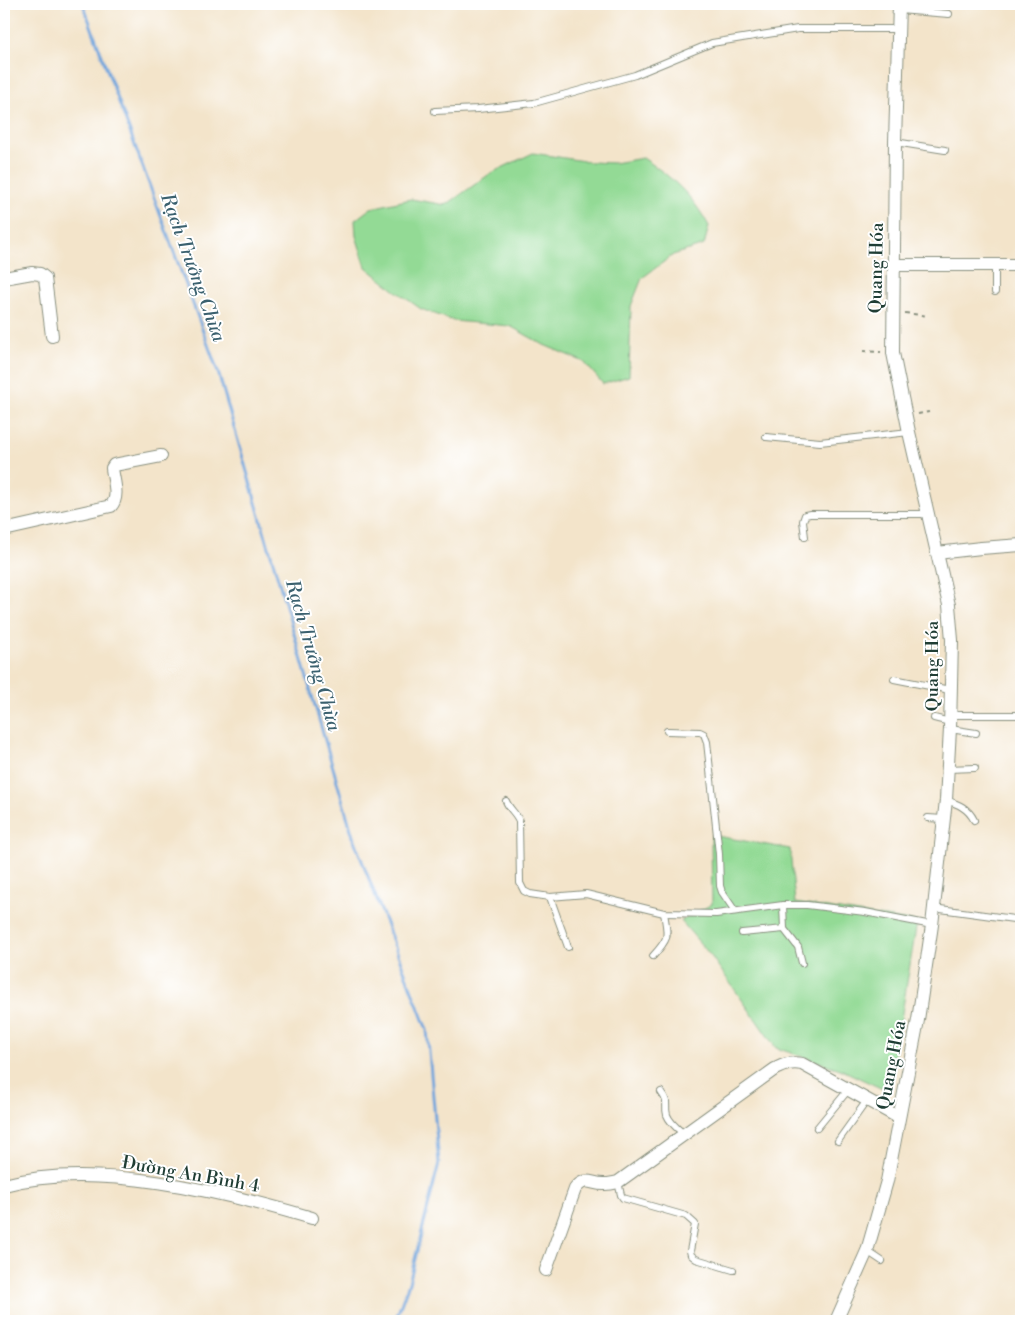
<svg xmlns="http://www.w3.org/2000/svg" width="1025" height="1325" viewBox="0 0 1025 1325" font-family="'Libre Bodoni',serif">
  <style>
    .green { fill: #93da95; stroke: #598c64 }
    .lines { fill: none; stroke-linecap: round; stroke-linejoin: round }
    .stream { stroke: #70a4dc; stroke-width: 3 }
    .service-casing { stroke: #89907f; stroke-width: 8 }
    .minor-casing { stroke: #89907f; stroke-width: 14 }
    .path { stroke: #89907f; stroke-width: 2; stroke-dasharray: 4 4; stroke-linecap: butt }
    .service { stroke: #fff; stroke-width: 6 }
    .minor { stroke: #fff; stroke-width: 12 }
    .labels { text-anchor: middle; stroke-width: 4; stroke-linejoin: round; paint-order: stroke }
    .street-label { font-size: 18px; fill: #1f3d34; stroke: #fff }
    .water-label { font-size: 19px; font-style: italic; fill: #3b616f; stroke: #fff }
  </style>
  <rect width="100%" height="100%" fill="#fff"/>
  <filter id="ink" filterUnits="userSpaceOnUse"><feTurbulence type="fractalNoise" baseFrequency=".02" numOctaves="2"/><feDisplacementMap in="SourceGraphic" scale="10" xChannelSelector="R" yChannelSelector="G"/><feConvolveMatrix kernelMatrix="1 2 1 2 8 2 1 2 1" color-interpolation-filters="sRGB"/></filter>
  <filter id="wash" filterUnits="userSpaceOnUse"><feTurbulence type="fractalNoise" baseFrequency=".0096" numOctaves="4" result="noise"/><feDisplacementMap in="SourceGraphic" scale="20" xChannelSelector="R" yChannelSelector="G"/><feGaussianBlur stdDeviation="1.12" result="paint"/><feColorMatrix in="noise" values="0 0 0 0 0 0 0 0 0 0 0 0 0 0 0 0 0 1.4 0 .05"/><feComposite in="paint" operator="in"/></filter>
  <g filter="url(#wash)">
    <rect width="100%" height="100%" fill="#f3e4ca"/>
    <g class="green">
      <path d="M 533,153 L 590,162 L 614,163 L 643,158 C 672,177 692,195 709,226 L 704,245 L 673,255 L 642,278 L 631,306 L 629,376 L 603,384 L 584,362 L 544,345 L 510,326 L 454,321 L 421,309 L 393,289 L 366,267 L 356,236 L 355,220 L 371,208 L 411,199 L 446,205 L 491,173 Z"/>
      <polygon points="711,835 790,849 795,903 917,922 889,1092 840,1069 776,1048 711,956 681,921 712,904"/>
    </g>
    <g class="lines">
      <polyline class="stream" points="83,4 218,372 354,840 427,1030 439,1163 409,1283 395,1321"/>
    </g>
  </g>
  <g filter="url(#ink)">
    <g class="lines">
      <defs>
        <g id="service">
          <polyline points="899,10 949,14"/>
          <polyline points="435,111 478,109 534,103 635,75 712,43 798,29 899,29"/>
          <polyline points="895,142 945,150"/>
          <polyline points="995,265 995,292"/>
          <polyline points="766,437 820,442 909,432"/>
          <polyline points="805,537 803,521 805,515 810,514 928,514"/>
          <polyline points="894,679 950,690"/>
          <polyline points="950,715 1021,715"/>
          <polyline points="934,718 950,722"/>
          <polyline points="950,729 976,733"/>
          <polyline points="667,731 700,732 704,734 707,742 719,854 720,886 722,892 735,911"/>
          <polyline points="948,769 975,768"/>
          <path d="M 946,800 C 958,804 968,808 974,820"/>
          <path d="M 506,801 C 509,809 516,813 519,821 L 520,883 L 524,891 L 530,894 L 550,897 L 586,894 L 664,913 L 716,914 L 783,905 L 807,905 L 865,912 L 932,925"/>
          <polyline points="928,818 943,819"/>
          <polyline points="550,897 568,947"/>
          <polyline points="783,905 784,929 798,947 802,963"/>
          <polyline points="933,908 1021,920"/>
          <polyline points="742,933 784,929"/>
          <path d="M 653,956 C 670,937 668,937 664,913"/>
          <path d="M 661,1092 C 670,1104 664,1104 667,1115 C 670,1123 678,1129 684,1134"/>
          <polyline points="817,1128 849,1089"/>
          <polyline points="838,1141 868,1099"/>
          <polyline points="4,1173 5,1184"/>
          <polyline points="618,1182 621,1195 623,1198 686,1216 695,1224 690,1251 691,1255 696,1259 733,1270"/>
          <polyline points="867,1251 882,1261"/>
        </g>
        <g id="minor">
          <polyline points="893,265 1021,265"/>
          <polyline points="4,278 32,273 40,274 45,278 52,336"/>
          <path d="M 4,530 L 111,506 C 120,497 113,479 112,468 L 114,465 L 161,456"/>
          <polyline points="937,553 981,548 1021,545"/>
          <path d="M 4,1185 C 94,1160 224,1192 312,1218"/>
          <path d="M 546,1270 L 575,1189 C 586,1175 592,1185 605,1184 C 610,1184 614,1183 618,1182 L 775,1069 C 785,1064 792,1062 802,1064 L 898,1117"/>
          <polyline points="836,1321 867,1251 887,1181 918,1020 932,925 946,800 950,729 952,640 949,605 909,432 893,353 895,142 899,4"/>
        </g>
      </defs>
      <use href="#service" class="service-casing"/>
      <use href="#minor" class="minor-casing"/>
      <g class="path">
        <polyline points="905,313 928,316"/>
        <polyline points="863,351 881,352"/>
        <polyline points="918,414 929,412"/>
      </g>
      <use href="#service" class="service"/>
      <use href="#minor" class="minor"/>
    </g>
  </g>
  <g class="labels">
    <g class="street-label">
      <text transform="translate(876 268) rotate(-89)" y="6">Quang Hóa</text>
      <text transform="translate(932 666) rotate(-90)" y="6">Quang Hóa</text>
      <text transform="translate(891 1065) rotate(-79)" y="6">Quang Hóa</text>
      <text transform="translate(191 1174) rotate(10)" y="6">Đường An Bình 4</text>
    </g>
    <g class="water-label">
      <text transform="translate(194 267) rotate(70)" y="7">Rạch Trưởng Chừa</text>
      <text transform="translate(314 655) rotate(74)" y="7">Rạch Trưởng Chừa</text>
    </g>
  </g>
  <rect width="1025" height="1325" fill="none" stroke="#fff" stroke-width="20"/>
</svg>
